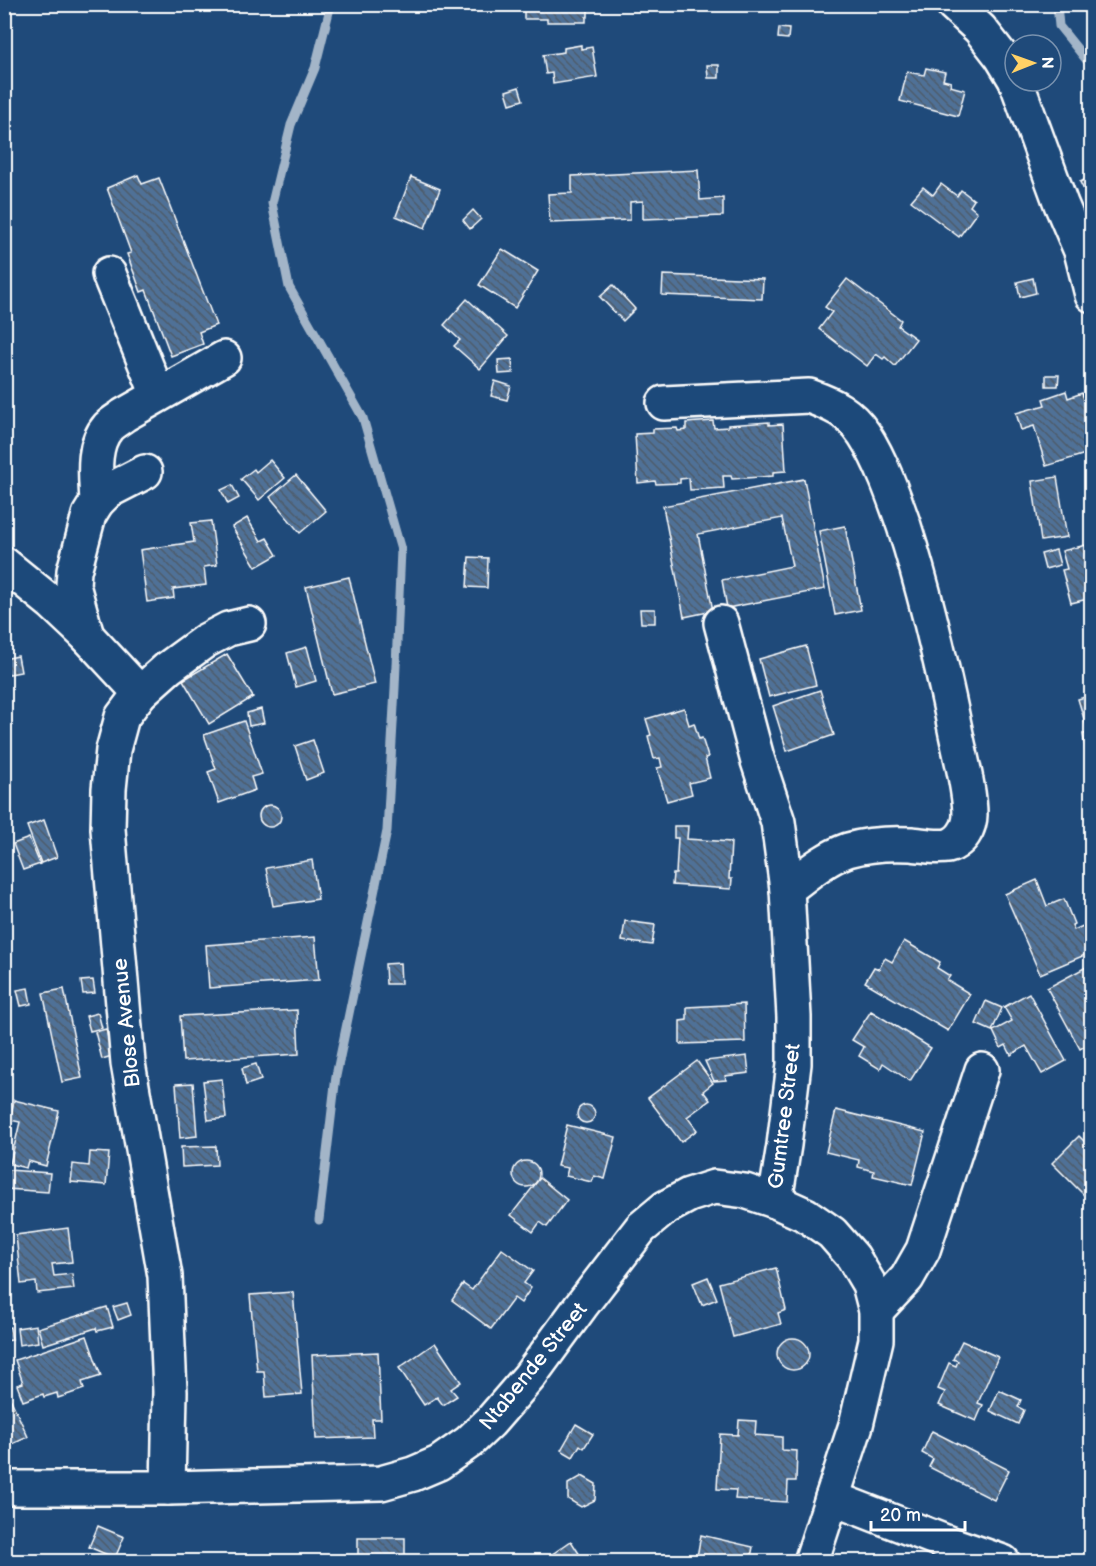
<svg xmlns="http://www.w3.org/2000/svg" width="1096" height="1566" viewBox="0 0 1096 1566" font-family="'Balsamiq Sans',sans-serif">
  <style>
    .lines { fill: none; stroke-linecap: round; stroke-linejoin: round }
    .stream { stroke: #a3b5c8; stroke-width: 9 }
    .building { fill: url(#building-back-hatch); stroke: #fff; stroke-width: 1.5 }
    .minor-casing { stroke: #fff; stroke-width: 38 }
    .minor { stroke: #1f4a7a; stroke-width: 33 }
    .labels { text-anchor: middle; stroke-width: 6; stroke-linejoin: round; paint-order: stroke }
    .street-label { font-size: 21px; fill: #fff; stroke: #1f4a7a }
  </style>
  <defs>
    <pattern id="building-back-hatch" width="6" height="6" patternUnits="userSpaceOnUse" patternTransform="scale(1.5)"><rect width="6" height="6" fill="#507197"/><path d="M-1 5l2 2M0 0l6 6M5-1l2 2" fill="none" stroke="#4e5b6a"/></pattern>
  </defs>
  <rect width="100%" height="100%" fill="#1f4a7a"/>
  <filter id="ink" filterUnits="userSpaceOnUse"><feTurbulence type="fractalNoise" baseFrequency=".0167" numOctaves="2"/><feDisplacementMap in="SourceGraphic" scale="12" xChannelSelector="R" yChannelSelector="G"/><feConvolveMatrix kernelMatrix="1 2 1 2 8 2 1 2 1" color-interpolation-filters="sRGB"/></filter>
  <g filter="url(#ink)">
    <g class="lines">
      <g class="stream">
        <polyline points="1057,4 1059,26 1092,67"/>
        <polyline points="319,1220 336,1076 387,831 395,688 401,550 363,418 289,287 272,203 291,125 315,68 331,4"/>
      </g>
    </g>
    <g class="building">
      <polygon points="524,4 588,4 588,17 586,17 586,22 547,22 547,19 524,19"/>
      <polygon points="779,28 789,29 788,39 778,38"/>
      <polygon points="581,45 581,49 592,47 597,77 553,84 552,73 546,74 543,55 564,52 564,48"/>
      <polygon points="707,65 719,65 719,78 708,78"/>
      <polygon points="926,68 945,72 943,80 951,82 950,86 965,90 958,116 900,101 907,72 924,75"/>
      <polygon points="519,87 523,100 510,104 506,91"/>
      <polygon points="698,170 700,200 723,198 723,216 643,219 643,201 630,202 630,220 550,223 548,194 572,193 572,176"/>
      <polygon points="138,175 142,184 159,178 216,325 199,332 203,344 171,356 146,290 141,292 127,254 131,253 107,188"/>
      <polygon points="1092,176 1092,206 1080,182"/>
      <polygon points="411,177 440,189 425,228 396,216"/>
      <polygon points="941,184 957,196 961,190 974,200 970,206 977,212 959,237 911,201 923,187 933,195"/>
      <polygon points="473,210 481,219 470,229 463,220"/>
      <polygon points="502,249 538,271 515,308 479,285"/>
      <polygon points="663,275 763,279 762,299 662,295"/>
      <polygon points="1033,278 1036,293 1020,297 1017,282"/>
      <polygon points="847,279 901,320 898,326 916,339 895,366 885,357 883,359 876,354 867,366 819,329 832,312 825,307"/>
      <polygon points="613,285 635,309 623,321 600,297"/>
      <polygon points="467,299 508,336 480,369 454,346 460,340 444,325"/>
      <polygon points="512,359 513,373 499,374 498,360"/>
      <polygon points="1046,375 1059,375 1058,386 1046,386"/>
      <polygon points="495,381 511,386 507,400 491,396"/>
      <polygon points="1066,391 1068,398 1082,393 1086,407 1092,405 1092,452 1046,466 1034,426 1021,430 1016,413 1045,405 1043,399"/>
      <polygon points="713,421 714,428 728,427 728,425 769,422 769,425 783,424 786,471 773,472 773,476 732,479 731,476 723,476 724,488 690,490 689,478 680,479 680,483 656,484 655,481 638,483 635,434 653,433 653,429 677,428 678,431 686,430 686,423"/>
      <polygon points="270,460 285,478 259,500 241,479 254,469 256,472"/>
      <polygon points="1092,466 1092,477 1089,478 1087,467"/>
      <polygon points="296,475 326,511 300,533 270,497"/>
      <polygon points="1057,477 1067,537 1041,541 1032,481"/>
      <polygon points="804,479 825,589 727,608 722,580 792,566 782,518 698,534 713,611 684,617 663,506"/>
      <polygon points="232,485 239,498 228,504 221,490"/>
      <polygon points="247,518 261,541 267,538 277,555 256,567 232,527"/>
      <polygon points="211,521 217,565 204,567 206,585 173,589 174,598 147,602 140,550 194,542 191,523"/>
      <polygon points="845,526 861,610 835,615 819,531"/>
      <polygon points="1086,545 1087,548 1092,547 1092,598 1071,603 1062,570 1067,569 1062,551"/>
      <polygon points="1056,550 1060,565 1045,569 1041,554"/>
      <polygon points="469,557 488,558 487,588 467,587"/>
      <polygon points="349,577 375,684 332,694 306,587"/>
      <polygon points="640,609 655,609 655,623 641,623"/>
      <polygon points="806,646 816,685 769,697 759,659"/>
      <polygon points="307,647 316,681 296,687 287,653"/>
      <polygon points="227,654 253,697 209,724 183,680"/>
      <polygon points="18,656 21,672 4,675 4,659"/>
      <polygon points="820,690 834,735 787,751 773,706"/>
      <polygon points="1092,695 1092,731 1088,732 1078,699"/>
      <polygon points="684,708 689,725 694,723 699,739 702,738 708,757 705,758 710,778 689,783 692,794 667,801 657,768 662,767 660,758 654,759 648,736 651,735 646,719"/>
      <polygon points="261,709 264,723 249,726 247,713"/>
      <polygon points="244,721 262,774 251,777 255,790 219,803 208,772 216,769 204,735"/>
      <polygon points="1092,733 1092,795 1083,734"/>
      <polygon points="313,740 324,773 306,780 295,746"/>
      <circle cx="270" cy="816" r="11"/>
      <polygon points="44,820 57,857 41,863 27,826"/>
      <polygon points="674,826 688,826 687,839 731,842 729,879 732,879 731,889 672,885 673,874 676,874 678,838 674,838"/>
      <polygon points="29,838 40,864 23,870 13,844"/>
      <polygon points="312,860 318,899 273,906 266,868"/>
      <polygon points="1037,880 1047,906 1064,899 1074,924 1072,925 1074,930 1083,926 1092,944 1092,952 1040,974 1005,894"/>
      <polygon points="625,921 655,925 652,945 622,941"/>
      <polygon points="315,937 319,980 209,988 206,945"/>
      <polygon points="904,941 940,962 937,968 950,976 947,980 970,994 948,1031 865,982 874,967 879,969 885,958 892,962"/>
      <polygon points="400,963 401,984 386,984 385,964"/>
      <polygon points="1088,966 1092,972 1092,1042 1080,1049 1047,988"/>
      <polygon points="93,980 95,993 83,994 81,981"/>
      <polygon points="28,988 31,1004 21,1006 17,990"/>
      <polygon points="64,989 82,1078 62,1082 43,993"/>
      <polygon points="1029,993 1066,1061 1042,1074 1026,1046 1011,1055 1006,1045 1001,1048 993,1031 1012,1021 1004,1007"/>
      <polygon points="986,1001 1002,1008 992,1031 976,1024"/>
      <polygon points="744,1004 745,1042 680,1044 680,1021 687,1020 687,1007"/>
      <polygon points="297,1010 299,1054 183,1061 180,1016"/>
      <polygon points="871,1011 931,1048 910,1081 883,1063 880,1069 859,1056 864,1047 852,1040"/>
      <polygon points="98,1013 102,1028 90,1031 86,1016"/>
      <polygon points="106,1029 112,1056 102,1059 95,1032"/>
      <polygon points="747,1056 749,1073 725,1076 726,1080 714,1081 705,1061"/>
      <polygon points="697,1061 713,1083 703,1091 710,1100 687,1117 697,1130 681,1142 648,1098"/>
      <polygon points="256,1064 261,1080 246,1085 242,1068"/>
      <polygon points="222,1079 226,1118 208,1120 203,1081"/>
      <polygon points="193,1083 197,1136 180,1138 176,1084"/>
      <polygon points="14,1100 59,1111 46,1166 28,1161 26,1168 10,1164 20,1122 10,1120"/>
      <circle cx="586" cy="1114" r="9"/>
      <polygon points="836,1110 925,1132 912,1185 873,1176 874,1171 858,1167 859,1160 826,1152"/>
      <polygon points="567,1125 616,1137 605,1179 594,1176 592,1182 566,1176 568,1168 557,1166"/>
      <polygon points="1079,1136 1092,1149 1092,1203 1052,1163"/>
      <polygon points="216,1146 217,1165 182,1167 181,1147"/>
      <polygon points="90,1152 109,1153 106,1185 71,1182 73,1164 89,1166"/>
      <circle cx="526" cy="1174" r="13"/>
      <polygon points="8,1170 50,1173 48,1192 7,1189"/>
      <polygon points="540,1178 567,1200 547,1227 540,1222 533,1232 511,1215"/>
      <polygon points="68,1228 72,1262 52,1264 54,1276 72,1274 74,1289 37,1293 36,1282 21,1284 16,1235"/>
      <polygon points="502,1249 533,1271 524,1283 531,1288 521,1303 514,1298 491,1329 452,1300 463,1284 472,1290"/>
      <polygon points="776,1268 786,1310 778,1313 781,1324 733,1337 719,1283"/>
      <polygon points="708,1277 717,1299 702,1305 693,1283"/>
      <polygon points="293,1292 302,1394 266,1397 264,1371 257,1371 250,1295"/>
      <polygon points="127,1303 131,1315 118,1320 113,1307"/>
      <polygon points="107,1307 113,1327 97,1331 96,1328 43,1345 38,1328"/>
      <polygon points="36,1325 38,1342 19,1345 17,1328"/>
      <polygon points="10,1327 12,1340 4,1341 4,1328"/>
      <polygon points="87,1336 101,1376 82,1382 84,1389 58,1398 57,1393 44,1397 43,1394 23,1401 17,1385 23,1383 15,1360"/>
      <circle cx="793" cy="1354" r="16"/>
      <polygon points="962,1341 998,1357 978,1403 983,1405 976,1421 939,1405 945,1392 938,1389 949,1363 956,1366 958,1361 953,1359"/>
      <polygon points="435,1343 461,1382 451,1389 457,1396 443,1405 437,1397 424,1405 399,1368"/>
      <polygon points="378,1352 381,1419 372,1419 373,1437 316,1439 312,1355"/>
      <polygon points="999,1390 1021,1400 1018,1407 1024,1410 1018,1424 990,1411"/>
      <polygon points="11,1400 28,1437 8,1446 4,1439 4,1403"/>
      <polygon points="739,1420 756,1421 755,1435 782,1437 782,1450 797,1451 796,1481 788,1481 787,1502 735,1499 736,1490 717,1489 720,1434 738,1435"/>
      <polygon points="576,1424 593,1434 584,1448 580,1445 573,1457 561,1450"/>
      <polygon points="932,1431 1009,1470 994,1500 929,1467 933,1459 922,1453"/>
      <polygon points="582,1476 596,1484 595,1500 581,1507 568,1499 568,1484"/>
      <polygon points="98,1526 124,1537 115,1558 89,1547"/>
      <polygon points="701,1535 753,1547 750,1562 696,1562"/>
      <rect x="358" y="1538" width="47" height="24"/>
      <polygon points="571,1541 580,1555 570,1562 541,1562"/>
    </g>
    <g class="lines">
      <defs>
        <g id="minor">
          <polyline points="953,4 980,29 1001,56 1015,79"/>
          <polyline points="1016,81 1061,204 1081,251 1092,295"/>
          <polyline points="109,274 158,395"/>
          <path d="M 664,403 L 809,396 C 834,405 849,412 864,434 C 881,460 894,497 904,526 C 925,592 941,661 955,729 C 960,755 970,789 970,815 C 970,820 968,828 965,832 C 962,838 955,844 948,846 C 936,848 923,845 911,844 C 890,843 868,844 848,850 C 825,858 806,875 787,889"/>
          <path d="M 97,502 C 96,478 91,446 108,427 C 113,422 119,419 124,415 L 224,358"/>
          <polyline points="4,564 52,603 87,636 140,693"/>
          <polyline points="721,623 757,758 778,822 787,889 794,1017 794,1064 784,1145 775,1201"/>
          <polyline points="87,636 73,585 74,571 89,515 97,502 108,491 145,472"/>
          <polyline points="876,1311 907,1278 923,1250 982,1070"/>
          <polyline points="4,1488 168,1488 381,1483 413,1474 439,1463 469,1442 490,1422 529,1377 581,1306 641,1228 665,1208 689,1195 714,1187 745,1191 775,1201 806,1215 832,1233 853,1257 869,1284 876,1311 876,1340 856,1425 811,1562"/>
          <polyline points="168,1488 170,1392 165,1276 128,1063 108,829 109,789 113,750 122,717 140,693 168,668 205,641 228,629 249,624"/>
          <polyline points="832,1498 948,1543 1003,1562"/>
        </g>
      </defs>
      <use href="#minor" class="minor-casing"/>
      <use href="#minor" class="minor"/>
    </g>
  </g>
  <g class="labels">
    <g class="street-label">
      <text transform="translate(126 1023) rotate(-96)" y="7">Blose Avenue</text>
      <text transform="translate(784 1116) rotate(-83)" y="7">Gumtree Street</text>
      <text transform="translate(533 1366) rotate(-51)" y="7">Ntabende Street</text>
    </g>
  </g>
  <rect width="1096" height="1566" fill="none" stroke="#1f4a7a" stroke-width="24"/>
  <rect x="12" y="12" width="1072" height="1542" fill="none" stroke="#fff" stroke-width="2" filter="url(#ink)"/>
  <g transform="translate(1033 63) rotate(89)"><circle r="28" fill="#1f4a7a" stroke="#7992af" stroke-width="1.5"/>
  <path d="M0-4.5L10 22L0 15L-10 22Z" fill="#ffd166"/>
  <text y="-9" font-size="16" font-weight="bold" text-anchor="middle" fill="#ffffff">N</text>
  </g>
  <path d="M871 1521v9h94v-9" fill="none" stroke="#ffffff" stroke-width="3"/>
  <text x="880" y="1521" font-size="18" fill="#ffffff" stroke="#1f4a7a" stroke-width="4.5" paint-order="stroke">20 m</text>
</svg>
